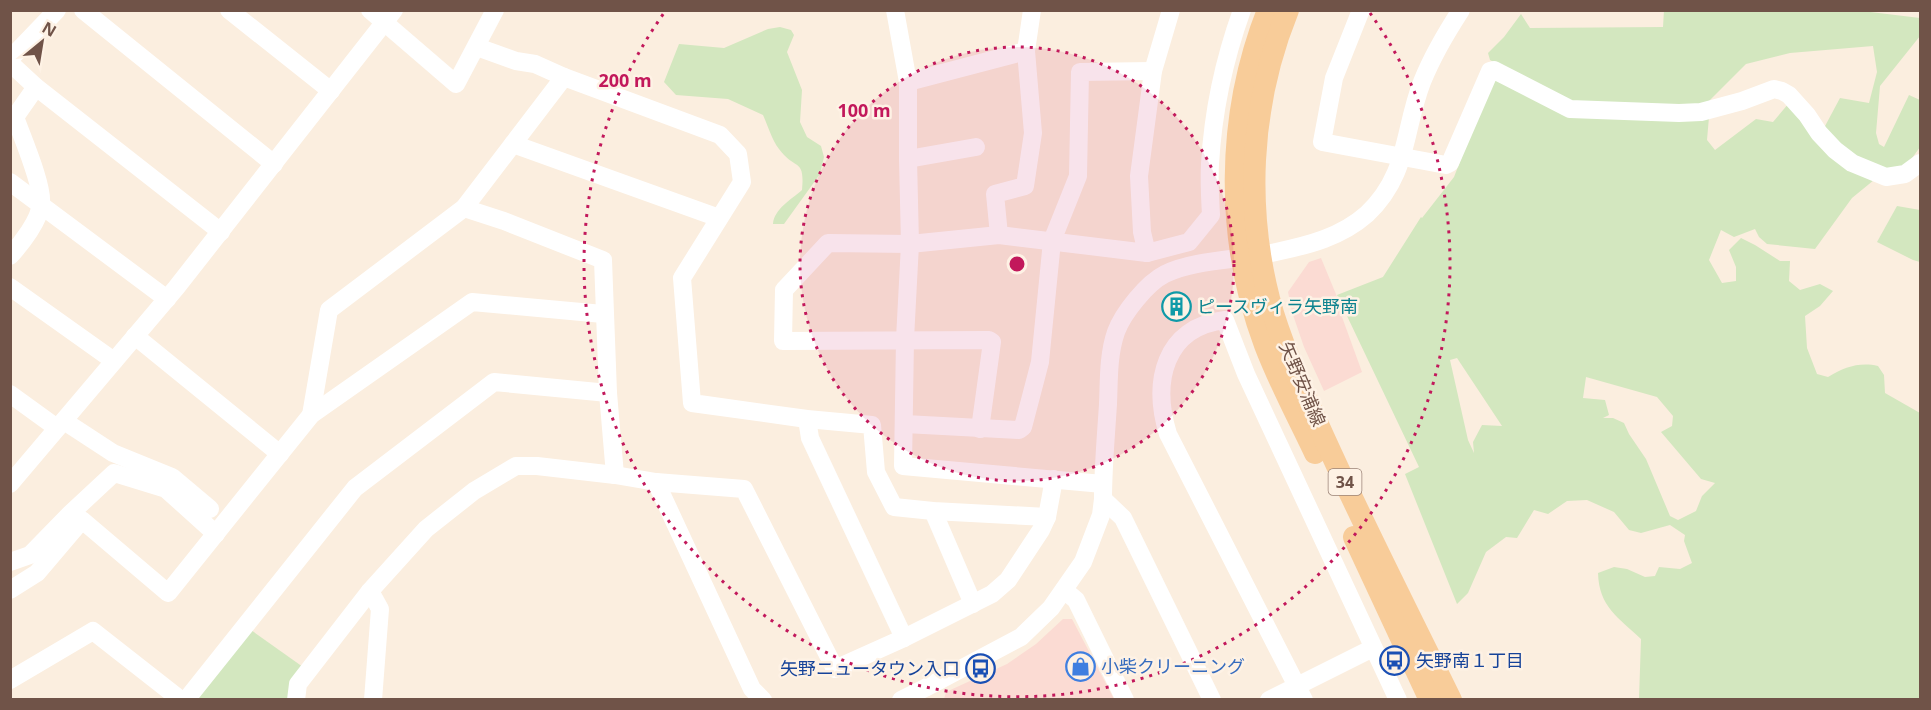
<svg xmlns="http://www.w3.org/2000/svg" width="1931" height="710" viewBox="0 0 1931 710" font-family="'Noto Sans','Noto Sans JP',sans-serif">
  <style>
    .commercial { fill: #fbdbd3 }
    .green { fill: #d3e7bf; fill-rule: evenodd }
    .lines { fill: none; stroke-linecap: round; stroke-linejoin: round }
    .minor { stroke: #fff; stroke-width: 18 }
    .major { stroke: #f8cc99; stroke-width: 22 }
    .ring { fill: none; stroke: #c2185b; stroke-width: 3; stroke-dasharray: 3 6 }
    .labels { text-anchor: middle; stroke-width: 5; stroke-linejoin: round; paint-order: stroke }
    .shield { fill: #fef2e5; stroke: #9b8377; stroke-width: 1.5 }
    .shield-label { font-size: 16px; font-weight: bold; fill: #705348 }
    .culture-label { font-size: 18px; fill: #0d838f; stroke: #fef2e5; text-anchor: start }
    .street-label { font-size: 18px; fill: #705348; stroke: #fef2e5 }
    .transit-label { font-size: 18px; fill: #164399; stroke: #fef2e5; text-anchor: start }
    .shop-label { font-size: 18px; fill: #366cbe; stroke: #fef2e5; text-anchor: start }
    .centre { fill: #c2185b; stroke: #fef2e5; stroke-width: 3 }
    .ring-label { font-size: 18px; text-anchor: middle; font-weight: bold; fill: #c2185b; stroke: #fef2e5; stroke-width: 5; stroke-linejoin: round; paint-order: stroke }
  </style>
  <rect width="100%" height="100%" fill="#fbeedf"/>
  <g class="commercial">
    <polygon points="1321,258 1345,316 1342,317 1362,372 1324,391 1304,347 1292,312 1288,292 1309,262"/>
    <polygon points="1063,619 1072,619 1114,699 944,699 946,692 1007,664 1036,644"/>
  </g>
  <g class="green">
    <polygon points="1664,10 1854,10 1920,18 1920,36 1880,86 1876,133 1879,144 1884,147 1909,95 1920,100 1920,147 1910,161 1895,170 1877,168 1843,151 1824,128 1840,98 1869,103 1877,72 1873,46 1790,53 1746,64 1706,104 1664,108 1566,102 1490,60 1488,53 1504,37 1521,14 1530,28 1663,27"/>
    <path d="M 780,27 L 791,30 L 794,35 L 787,52 L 802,90 L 800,122 L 807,137 L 821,146 L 824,157 L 820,174 L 784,224 L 773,224 C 774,209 792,199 802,190 C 805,157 795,171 779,149 C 772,140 768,126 763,115 L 728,99 L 676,95 L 664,82 L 679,44 L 724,48 L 768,29 Z"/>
    <path d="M 1492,79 L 1565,111 L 1709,117 L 1707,140 L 1715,150 L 1756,119 L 1773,122 L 1789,103 L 1874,180 L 1852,198 L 1815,249 L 1767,244 L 1759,237 L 1755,229 L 1734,237 L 1721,230 L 1709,260 L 1722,283 L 1736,281 L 1736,267 L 1729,250 L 1741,238 L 1755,245 L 1780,261 L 1790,261 L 1789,281 L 1800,290 L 1820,284 L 1833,291 L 1820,306 L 1805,316 L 1807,348 L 1817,374 L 1828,377 C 1845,367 1859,362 1878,366 L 1884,375 L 1885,393 L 1920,413 L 1920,699 L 1639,699 L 1641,639 C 1618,617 1599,607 1598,573 L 1614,567 L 1627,569 L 1645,577 L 1655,576 L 1659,567 L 1680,569 L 1692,563 L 1684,541 L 1685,535 L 1670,525 L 1641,533 L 1629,530 L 1614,512 L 1587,500 L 1567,501 L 1548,514 L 1534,510 L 1517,538 L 1506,537 L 1486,552 L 1468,593 L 1457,604 L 1405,474 L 1419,467 L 1337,295 L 1383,277 L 1421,217 L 1422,218 L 1454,177 ZM 1457,358 L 1502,426 L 1482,425 L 1473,442 L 1474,453 L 1468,440 L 1450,360 ZM 1586,377 L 1657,397 L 1673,416 L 1672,426 L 1661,432 L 1701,479 L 1715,483 L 1702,496 L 1696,511 L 1678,520 L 1670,516 L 1646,459 L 1629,434 L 1624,423 L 1613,418 L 1603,418 L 1609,415 L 1605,400 L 1583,398 Z"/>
    <polygon points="1897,206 1920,210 1920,262 1913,260 1877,242"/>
    <polygon points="251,630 303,667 288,699 195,700"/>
  </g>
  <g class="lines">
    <g class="minor">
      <polyline points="83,10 274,164"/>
      <polyline points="229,10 331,91"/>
      <polyline points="370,10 456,84 495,10"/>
      <polyline points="895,10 908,82 908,159 910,244 905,339 903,466 1103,484"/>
      <polyline points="1361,10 1334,78 1322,142 1446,165 1450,163 1490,71 1494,70 1570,109 1679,113 1701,112 1742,101 1774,89 1782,91 1789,95 1807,115 1819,133 1835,150 1852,163 1886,177 1905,174 1920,163"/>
      <polyline points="477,47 516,61 535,64 564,77"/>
      <polyline points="10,59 57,10"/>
      <polyline points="10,63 36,87 221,232"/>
      <polyline points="908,82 1026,51"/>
      <polyline points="513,144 719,218"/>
      <polyline points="908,159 976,147"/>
      <polyline points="10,182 167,299"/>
      <polyline points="464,208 504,221 603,260 608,393 615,475"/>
      <polyline points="999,235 995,194 1025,186 1033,133 1026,51 1032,10"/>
      <path d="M 1147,253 L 1189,242 L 1211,215 C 1210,198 1209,181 1210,164 C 1213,111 1224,60 1242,10"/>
      <path d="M 10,256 C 21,244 40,220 41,203 C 43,185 22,137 15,117 L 36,87"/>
      <polyline points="10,287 114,361"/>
      <polyline points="135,336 280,454"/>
      <polyline points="10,394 57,428"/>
      <polyline points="311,415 329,310 464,208 564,77 720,135 738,154 742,182 682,278 692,403 807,419 872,425 876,472 894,507 933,511 1047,517"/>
      <polyline points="807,419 810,438 904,638"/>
      <polyline points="64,421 113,453 172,477 210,509"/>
      <polyline points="905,424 1019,430 1023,427 1040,362 1052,241 1078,176 1080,72 1153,71"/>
      <polyline points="980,429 992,342 989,340 783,341 784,290 828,243 910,244 999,235 1147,253 1142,232 1139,176 1153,71 1171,10"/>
      <polyline points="656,482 744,489 835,669 904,638 992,594 1008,580 1041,530 1047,517 1054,479"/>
      <polyline points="10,484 176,288 394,10"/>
      <polyline points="1103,499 1123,518 1212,700"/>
      <polyline points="933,511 973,604"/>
      <polyline points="10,562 30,555 71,513 114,473 166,489 216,534"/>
      <polyline points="10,590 37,573 82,520 168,593 311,415 472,302 603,314"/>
      <polyline points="1064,590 1076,600 1125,700"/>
      <polyline points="370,591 380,609 373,700"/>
      <polyline points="10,680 93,631 181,700"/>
      <polyline points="186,700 355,488 494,382 608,393"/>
      <polyline points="296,700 298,684 370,591 426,529 474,491 516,466 537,466 615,475 656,482 752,689 763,700"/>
      <path d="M 901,700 L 925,688 L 1021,637 L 1051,608 L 1083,562 L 1101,515 L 1103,499 C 1103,468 1106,436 1108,404 C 1109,381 1108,355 1116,332 C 1123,313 1147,283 1165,274 C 1195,259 1243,260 1276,252 C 1309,245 1341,237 1367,214 C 1409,174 1403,131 1422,82 C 1432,57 1446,33 1461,10"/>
      <polyline points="1269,700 1373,648"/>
      <path d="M 1304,700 L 1168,434 C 1152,382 1164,327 1225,320 L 1246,374 L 1398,700"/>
    </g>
    <g class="major">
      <path d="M 1268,10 C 1226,116 1225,239 1265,345 C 1279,382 1298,417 1315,453"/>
      <path d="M 1288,10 C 1249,106 1244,213 1273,313 C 1288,361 1311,409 1332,455 C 1370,538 1411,618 1451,700"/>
      <polyline points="1354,537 1430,700"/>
    </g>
  </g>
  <circle cx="1017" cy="264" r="217" fill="#c2185b" fill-opacity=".12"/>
  <g class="ring">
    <circle cx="1017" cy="264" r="217"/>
    <path d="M1370 13A433 433 0 1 1 664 13"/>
  </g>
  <defs>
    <symbol id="building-ring" viewBox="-11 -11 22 22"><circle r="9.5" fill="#fef2e5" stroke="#0f9aa8" stroke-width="1.5"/><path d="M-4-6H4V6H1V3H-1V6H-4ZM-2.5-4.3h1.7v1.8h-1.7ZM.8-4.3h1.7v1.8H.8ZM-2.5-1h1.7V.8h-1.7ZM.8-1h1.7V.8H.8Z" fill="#0f9aa8"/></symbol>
    <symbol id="bus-ring" viewBox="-11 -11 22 22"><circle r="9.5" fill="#fef2e5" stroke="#1a4fb4" stroke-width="1.5"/><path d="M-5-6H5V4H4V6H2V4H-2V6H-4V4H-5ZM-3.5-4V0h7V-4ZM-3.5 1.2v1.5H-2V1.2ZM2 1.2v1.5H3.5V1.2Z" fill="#1a4fb4"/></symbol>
    <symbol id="shop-ring" viewBox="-11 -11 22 22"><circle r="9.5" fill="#fef2e5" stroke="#3f7fe0" stroke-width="1.5"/><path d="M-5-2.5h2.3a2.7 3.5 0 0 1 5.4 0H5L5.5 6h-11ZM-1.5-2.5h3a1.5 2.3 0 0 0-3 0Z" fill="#3f7fe0"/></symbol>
  </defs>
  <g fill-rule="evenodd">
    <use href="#building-ring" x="1160" y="290" width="33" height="33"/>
    <use href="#bus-ring" x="1378" y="644" width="33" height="33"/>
    <use href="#shop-ring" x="1064" y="650" width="33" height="33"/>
    <use href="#bus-ring" x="964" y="652" width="33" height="33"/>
  </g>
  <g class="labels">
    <rect class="shield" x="1328.5" y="469" width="33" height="26" rx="4.5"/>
    <g class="shield-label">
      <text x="1345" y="488">34</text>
    </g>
    <g class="culture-label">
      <text x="1197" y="313">ピースヴィラ矢野南</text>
    </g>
    <g class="street-label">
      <text transform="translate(1302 384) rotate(67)" y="6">矢野安浦線</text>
    </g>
    <g class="transit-label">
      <text x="1416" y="667">矢野南１丁目</text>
      <text x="960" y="675" text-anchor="end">矢野ニュータウン入口</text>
    </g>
    <g class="shop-label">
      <text x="1101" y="673">小柴クリーニング</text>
    </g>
  </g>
  <circle cx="1017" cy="264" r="9" class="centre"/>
  <g class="ring-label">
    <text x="625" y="87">200 m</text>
    <text x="864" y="117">100 m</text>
  </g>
  <rect width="1931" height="710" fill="none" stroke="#705348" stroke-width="24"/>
  <g transform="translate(42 42) rotate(30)" stroke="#fef2e5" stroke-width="4.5" paint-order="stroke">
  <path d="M0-4.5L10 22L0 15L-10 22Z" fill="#705348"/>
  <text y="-9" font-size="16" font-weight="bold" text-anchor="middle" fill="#705348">N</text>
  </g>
</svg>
